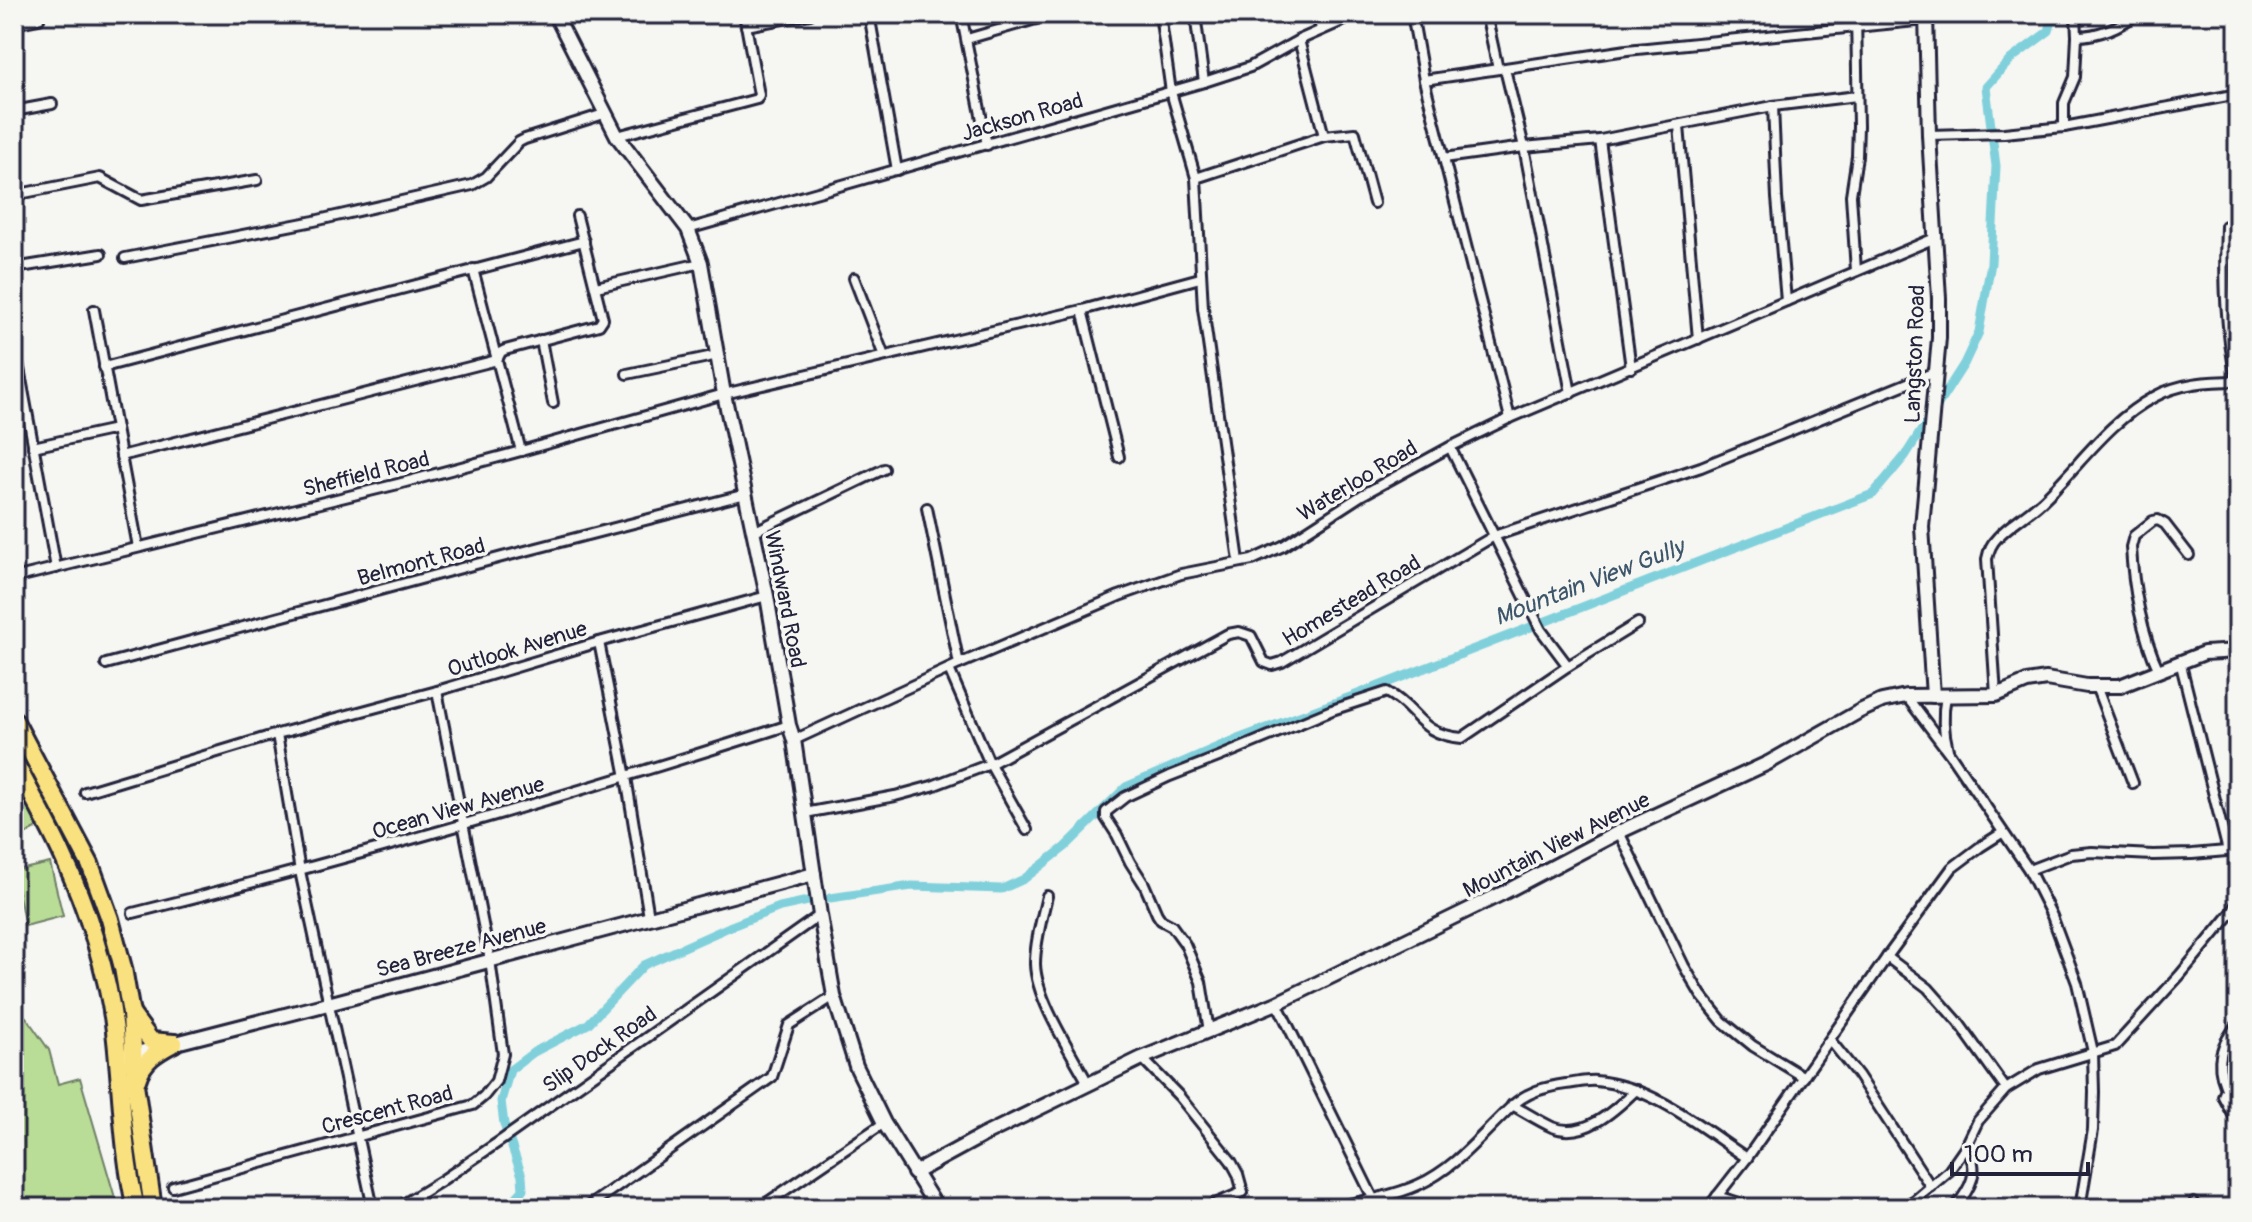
<svg xmlns="http://www.w3.org/2000/svg" width="2252" height="1222" viewBox="0 0 2252 1222" font-family="Pangolin,sans-serif">
  <style>
    .green { fill: #b9dc96; stroke: #6e7f68; stroke-width: 2 }
    .lines { fill: none; stroke-linecap: round; stroke-linejoin: round }
    .canal { stroke: #80d0db; stroke-width: 9 }
    .street-casing { stroke: #22223b; stroke-width: 14 }
    .secondary-casing { stroke: #22223b; stroke-width: 18 }
    .highway-casing { stroke: #22223b; stroke-width: 22 }
    .street { stroke: #f6f6f2; stroke-width: 8 }
    .secondary { stroke: #f6f6f2; stroke-width: 12 }
    .highway { stroke: #fae180; stroke-width: 16 }
    .labels { text-anchor: middle; stroke-width: 7; stroke-linejoin: round; paint-order: stroke }
    .street-label { font-size: 22px; fill: #22223b; stroke: #f6f6f2 }
    .water-label { font-size: 24px; font-style: italic; fill: #3e566b; stroke: #f6f6f2 }
  </style>
  <rect width="100%" height="100%" fill="#f6f6f2"/>
  <filter id="ink" filterUnits="userSpaceOnUse"><feTurbulence type="fractalNoise" baseFrequency=".0125" numOctaves="2"/><feDisplacementMap in="SourceGraphic" scale="16" xChannelSelector="R" yChannelSelector="G"/><feConvolveMatrix kernelMatrix="1 2 1 2 8 2 1 2 1" color-interpolation-filters="sRGB"/></filter>
  <g filter="url(#ink)">
    <g class="green">
      <polygon points="14,780 39,827 14,840"/>
      <polygon points="50,863 63,916 25,926 14,871"/>
      <polygon points="14,1010 26,1017 49,1050 58,1084 80,1078 118,1208 14,1208"/>
    </g>
    <g class="lines">
      <g class="canal">
        <polyline points="830,898 912,886 1002,889 1024,879 1065,847 1126,787 1227,743 1353,696 1873,494 1905,456 1964,364 1979,332 1991,263 1996,166 1986,87 2011,59 2049,31 2054,14"/>
        <polyline points="504,1208 510,1204 523,1190 522,1176 504,1124 501,1101 510,1070 534,1052 588,1024 644,965 729,927 780,907 808,901"/>
      </g>
      <defs>
        <g id="street">
          <polyline points="869,14 897,170"/>
          <polyline points="961,14 987,145"/>
          <polyline points="1160,14 1171,92 1196,178 1203,308 1239,561"/>
          <polyline points="1195,14 1204,82"/>
          <polyline points="1318,14 1321,30"/>
          <polyline points="1412,14 1424,80 1510,418"/>
          <polyline points="1486,14 1498,69"/>
          <polyline points="14,24 39,19"/>
          <polyline points="746,26 810,14"/>
          <path d="M 2077,36 C 2098,36 2120,27 2136,14"/>
          <polyline points="967,39 1053,14"/>
          <polyline points="1299,40 1324,136"/>
          <polyline points="1505,69 1524,147 1571,393"/>
          <polyline points="1424,80 1627,50 1926,20"/>
          <polyline points="1773,106 1777,198 1786,301"/>
          <polyline points="14,111 52,104"/>
          <polyline points="1679,126 1698,339"/>
          <polyline points="2064,127 2064,103 2075,77 2077,36 2076,14"/>
          <polyline points="1929,135 2004,133 2064,127 2238,94"/>
          <polyline points="617,136 757,99 759,95 744,14"/>
          <polyline points="1600,140 1631,368"/>
          <polyline points="1444,158 1524,147 1600,140 1773,106 1857,96"/>
          <polyline points="1196,178 1324,136 1355,133 1374,203"/>
          <polyline points="14,195 100,178 141,200 257,180"/>
          <path d="M 2226,226 C 2224,279 2225,329 2237,381"/>
          <polyline points="688,229 1204,82 1250,67 1299,40 1358,14"/>
          <polyline points="125,258 314,221 472,185 486,177 519,142 525,139 604,114"/>
          <polyline points="14,268 101,254"/>
          <polyline points="473,269 521,451"/>
          <polyline points="1856,271 1851,195 1857,156 1858,126 1856,14"/>
          <polyline points="854,278 884,356"/>
          <polyline points="596,287 701,263"/>
          <polyline points="94,310 138,547"/>
          <polyline points="1082,310 1119,457"/>
          <polyline points="541,340 553,403"/>
          <polyline points="14,341 56,568"/>
          <polyline points="104,367 584,241"/>
          <polyline points="627,374 718,355"/>
          <polyline points="33,447 116,429"/>
          <polyline points="1450,447 1534,616 1541,630 1568,666"/>
          <polyline points="121,456 497,360 501,352 505,350 599,325 603,319 577,216"/>
          <polyline points="927,508 959,664"/>
          <polyline points="753,532 884,469"/>
          <polyline points="14,578 398,484 521,451 724,394 1082,310 1200,278"/>
          <polyline points="599,642 626,777 649,917"/>
          <polyline points="2180,661 2228,851"/>
          <polyline points="106,664 502,557 746,494"/>
          <polyline points="949,669 990,764 1027,830"/>
          <path d="M 2159,671 C 2142,635 2133,587 2131,547 L 2134,536 L 2153,521 L 2158,520 L 2165,524 L 2189,555"/>
          <polyline points="2096,686 2133,783"/>
          <path d="M 1996,695 L 1987,559 C 1989,550 1991,544 1998,537 C 2010,524 2027,515 2041,502 C 2079,467 2107,422 2154,397 C 2179,383 2209,381 2238,381"/>
          <polyline points="1906,696 1950,754 2029,870 2052,916 2077,983 2093,1052 2094,1092 2093,1130 2080,1208"/>
          <path d="M 1946,696 C 1942,715 1943,731 1948,750"/>
          <polyline points="277,734 300,871 373,1208"/>
          <polyline points="794,740 959,664 1119,596 1181,574 1252,560 1283,546 1362,495 1450,447 1510,418 1935,238"/>
          <polyline points="85,792 277,734 437,691 599,642 767,596"/>
          <polyline points="805,813 895,796 932,786 990,764 1228,634 1239,632 1251,636 1264,662 1272,665 1282,662 1494,536 1701,467 1935,372"/>
          <polyline points="1619,832 1684,966 1701,995 1722,1021 1753,1046 1804,1077"/>
          <polyline points="2029,870 2071,854 2092,852 2153,855 2192,854 2238,850"/>
          <path d="M 1047,896 C 1042,918 1035,942 1035,964 C 1036,1000 1072,1053 1089,1085"/>
          <path d="M 133,913 C 355,858 571,795 789,725"/>
          <polyline points="1887,957 1928,988 1958,1022 2006,1089"/>
          <polyline points="1277,1003 1373,1198"/>
          <path d="M 2238,1024 C 2221,1044 2215,1061 2225,1086 L 2228,1088 L 2238,1086"/>
          <path d="M 1209,1031 L 1201,982 L 1185,944 L 1172,926 L 1161,920 L 1157,914 L 1144,884 L 1130,862 L 1117,835 L 1106,818 L 1106,812 L 1125,797 L 1170,776 L 1221,756 L 1332,710 L 1387,692 C 1419,709 1417,734 1462,738 L 1568,666 L 1638,623"/>
          <polyline points="1830,1040 1858,1075 1931,1187"/>
          <polyline points="1142,1058 1179,1096 1231,1161 1238,1174 1243,1192 1206,1208"/>
          <polyline points="2227,1087 2223,1096 2238,1124"/>
          <path d="M 1512,1105 C 1525,1112 1539,1121 1552,1127 C 1584,1140 1615,1110 1636,1090"/>
          <polyline points="173,1187 473,1105 484,1096 496,1081 503,1054 490,960 437,691"/>
          <polyline points="1717,1196 1755,1208"/>
          <polyline points="397,1208 441,1181 503,1139 820,915"/>
          <polyline points="586,1208 772,1077 789,1025 834,996"/>
          <polyline points="759,1208 884,1123"/>
          <path d="M 1329,1208 C 1358,1202 1391,1197 1418,1185 C 1456,1168 1481,1135 1511,1107 C 1526,1092 1545,1087 1566,1084 C 1576,1083 1587,1080 1596,1081 C 1653,1086 1702,1128 1747,1158"/>
          <polyline points="1708,1208 1747,1158 1887,957 1952,868 1980,847 2002,833"/>
          <polyline points="1901,1208 1915,1200 1949,1171 1965,1148 1978,1121 2006,1089 2039,1069 2115,1046 2180,975 2233,911 2238,901"/>
          <path d="M 1955,1208 C 1969,1190 1983,1169 1965,1148"/>
          <polyline points="2193,1208 2194,1203"/>
        </g>
        <g id="secondary">
          <polyline points="555,14 617,136 688,229 701,263 724,394 767,596 789,725 794,740 820,915 834,996 856,1066 884,1123 937,1208"/>
          <polyline points="1926,14 1929,135 1939,298 1939,338 1922,527 1933,696"/>
          <polyline points="125,1056 328,1004 814,874"/>
          <polyline points="914,1173 982,1136 1142,1058 1277,1003 1503,893 1619,832 1768,763 1860,711 1882,701 1906,696 1996,695 2027,682 2046,679 2087,686 2120,686 2204,653 2238,651"/>
        </g>
        <g id="highway">
          <polyline points="14,720 90,864 110,919 123,968 131,1014 135,1084 153,1208"/>
          <path d="M 14,761 C 30,792 48,823 62,854 C 87,907 108,973 115,1031 C 122,1090 122,1150 136,1208"/>
          <polyline points="132,1015 151,1041 174,1043"/>
          <path d="M 137,1080 C 143,1060 157,1052 174,1043"/>
        </g>
      </defs>
      <use href="#street" class="street-casing"/>
      <use href="#secondary" class="secondary-casing"/>
      <use href="#highway" class="highway-casing"/>
      <use href="#street" class="street"/>
      <use href="#secondary" class="secondary"/>
      <use href="#highway" class="highway"/>
    </g>
  </g>
  <g class="labels">
    <g class="street-label">
      <text transform="translate(1022 116) rotate(-16)" y="8">Jackson Road</text>
      <text transform="translate(1914 354) rotate(-88)" y="8">Langston Road</text>
      <text transform="translate(366 473) rotate(-14)" y="8">Sheffield Road</text>
      <text transform="translate(1357 480) rotate(-31)" y="8">Waterloo Road</text>
      <text transform="translate(421 561) rotate(-15)" y="8">Belmont Road</text>
      <text transform="translate(786 599) rotate(79)" y="8">Windward Road</text>
      <text transform="translate(1351 600) rotate(-31)" y="8">Homestead Road</text>
      <text transform="translate(517 648) rotate(-17)" y="8">Outlook Avenue</text>
      <text transform="translate(458 807) rotate(-16)" y="8">Ocean View Avenue</text>
      <text transform="translate(1556 844) rotate(-27)" y="8">Mountain View Avenue</text>
      <text transform="translate(461 947) rotate(-15)" y="8">Sea Breeze Avenue</text>
      <text transform="translate(599 1049) rotate(-35)" y="8">Slip Dock Road</text>
      <text transform="translate(387 1109) rotate(-15)" y="8">Crescent Road</text>
    </g>
    <g class="water-label">
      <text transform="translate(1589 582) rotate(-21)" y="8">Mountain View Gully</text>
    </g>
  </g>
  <rect width="2252" height="1222" fill="none" stroke="#f6f6f2" stroke-width="48"/>
  <rect x="24" y="24" width="2204" height="1174" fill="none" stroke="#22223b" stroke-width="3" filter="url(#ink)"/>
  <path d="M1952 1162v12h136v-12" fill="none" stroke="#22223b" stroke-width="4"/>
  <text x="1964" y="1162" font-size="24" fill="#22223b" stroke="#f6f6f2" stroke-width="6" paint-order="stroke">100 m</text>
</svg>
